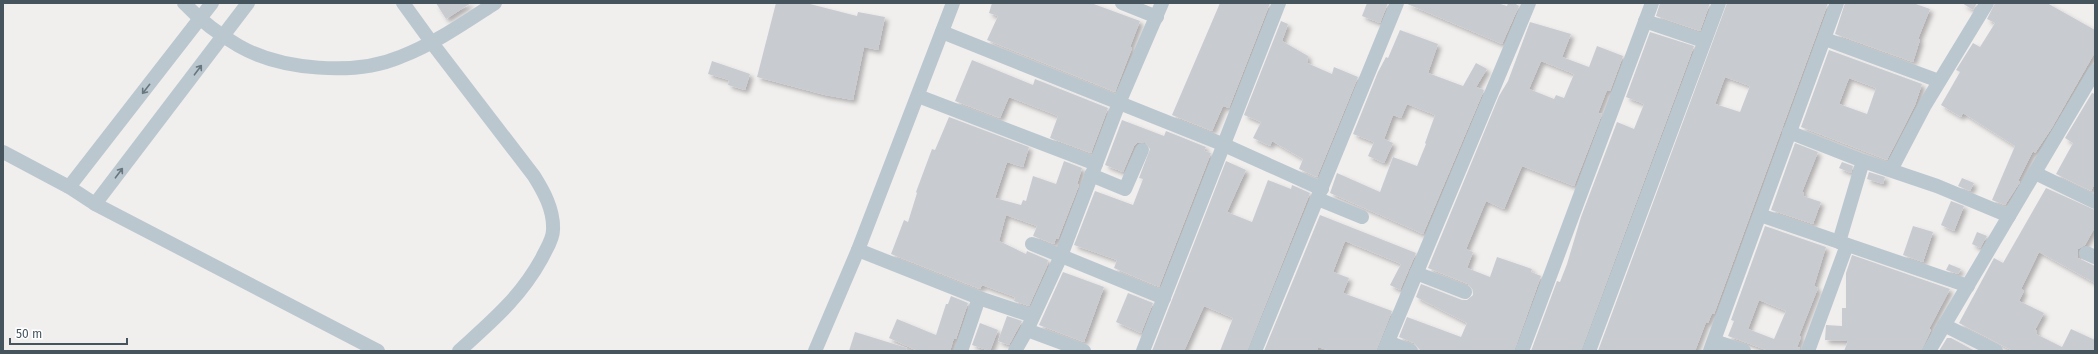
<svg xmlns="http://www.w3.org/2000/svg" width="2098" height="354" viewBox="0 0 2098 354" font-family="'Fira Sans',sans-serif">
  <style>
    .building { fill: #c8ccd1; fill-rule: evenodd; filter: url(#shadow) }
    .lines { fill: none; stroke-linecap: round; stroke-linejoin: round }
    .minor { stroke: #bbc7cf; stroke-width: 14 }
    .oneway { stroke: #68767f }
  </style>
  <defs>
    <filter id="shadow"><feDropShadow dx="3.5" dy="3.5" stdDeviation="2" flood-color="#0004"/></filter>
  </defs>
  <rect width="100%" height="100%" fill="#f1eeee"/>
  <g class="building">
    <polygon points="436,3 471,3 446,19"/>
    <polygon points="776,3 806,3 857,16 858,12 885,17 878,50 864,47 853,100 825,95 757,77"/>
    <polygon points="992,3 1091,3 1140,21 1130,47 1132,48 1115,92 987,40 998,16 989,13"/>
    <polygon points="1220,3 1270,3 1229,108 1223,106 1212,131 1172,115"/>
    <polygon points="1367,3 1388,3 1380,23 1362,16"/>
    <polygon points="1405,3 1497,3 1507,6 1508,3 1514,3 1519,6 1502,44"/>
    <polygon points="1660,3 1710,3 1700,31 1656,16"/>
    <path d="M 1727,3 L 1828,3 L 1714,314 L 1712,313 L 1708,323 L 1706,322 L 1695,351 L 1598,351 ZM 1725,77 L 1750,86 L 1740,112 L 1715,104 Z"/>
    <polygon points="1845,3 1913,3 1930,9 1918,39 1920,40 1913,62 1835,34"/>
    <polygon points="1962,3 1977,3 1973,10"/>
    <polygon points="1995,3 2047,3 2095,30 2095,52 2051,129 2035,153 2033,151 2018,181 2020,182 2005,205 1992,200 2015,146 1963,113 1961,117 1941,105 1960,72 1956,70 1973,43 1980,47 1995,23 1987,19"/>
    <polygon points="1281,21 1288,24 1282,41 1308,56 1307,63 1332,74 1334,67 1358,77 1317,177 1299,169 1303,159 1272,141 1270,146 1253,138 1261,122 1244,115"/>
    <path d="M 1530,22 L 1571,34 L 1562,57 L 1589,67 L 1597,46 L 1623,56 L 1610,91 L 1607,90 L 1598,113 L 1602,114 L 1574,186 L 1522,166 L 1504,209 L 1486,201 L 1466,249 L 1473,252 L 1467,268 L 1490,277 L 1497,257 L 1532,269 L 1531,272 L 1541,276 L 1514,351 L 1421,351 L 1414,343 L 1399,337 L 1407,317 L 1461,337 L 1467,323 L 1416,297 L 1421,284 L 1462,300 L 1467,300 L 1473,295 L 1473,290 L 1468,284 L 1428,268 L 1499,96 L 1508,81 ZM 1541,61 L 1574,74 L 1564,98 L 1556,95 L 1554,99 L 1529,89 Z"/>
    <polygon points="1400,30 1438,44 1428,73 1463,86 1476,63 1487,69 1476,87 1484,90 1423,234 1330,193 1337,173 1380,192 1393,157 1417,166 1426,144 1425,143 1435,115 1407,104 1401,118 1393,115 1384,139 1393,143 1384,163 1368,156 1374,142 1353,134 1378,72 1386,57 1388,58"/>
    <polygon points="1650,32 1694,46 1581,351 1531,351 1557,281 1560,282 1567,264 1581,217 1617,122 1634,129 1644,104 1626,97"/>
    <path d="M 1829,50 L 1922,84 L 1915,105 L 1887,160 L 1801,127 ZM 1849,78 L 1876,88 L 1867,114 L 1839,104 Z"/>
    <polygon points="972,60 1033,85 1035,79 1108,108 1091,153 1050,138 1058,116 1009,97 1000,118 955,101"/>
    <polygon points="712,61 750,74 745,90 728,85 729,80 708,74"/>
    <polygon points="2092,93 2095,94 2095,183 2091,191 2056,174 2073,143 2065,138"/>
    <polygon points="949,117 1029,147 1023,167 1007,162 995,198 1021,205 1023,200 1026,201 1033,176 1056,184 1064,161 1082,168 1077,184 1079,185 1058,239 1056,238 1054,244 1033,236 1037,226 1006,215 999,241 1026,254 1027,251 1048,260 1047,266 1029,306 1014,301 1015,297 982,285 980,289 891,254 904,220 908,222 917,193 916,192 932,149 935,150"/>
    <polygon points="1122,120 1164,136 1166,131 1206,147 1204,151 1211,153 1159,287 1114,268 1117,260 1074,245 1095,191 1133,205 1143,179 1139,178 1150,149 1145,142 1137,143 1134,146 1123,172 1105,165"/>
    <polygon points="1795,143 1818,152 1802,192 1804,193 1803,196 1821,202 1813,224 1771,210"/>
    <polygon points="1226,161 1246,170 1227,212 1252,222 1268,180 1291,189 1292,185 1310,193 1247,351 1220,351 1233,318 1204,306 1184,351 1152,351"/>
    <polygon points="1842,162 1853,166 1851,173 1839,168"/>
    <polygon points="1869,172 1885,177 1883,184 1867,179"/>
    <polygon points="1962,178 1974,183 1970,191 1958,186"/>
    <polygon points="2046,188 2095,210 2095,227 2085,245 2078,249 2078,258 2095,266 2095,283 2039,252 2021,289 2024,291 2019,301 2044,313 2035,330 2037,331 2036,334 2062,347 2071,329 2095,340 2095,351 2013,351 1959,323 1994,258 2003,263"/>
    <polygon points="1951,201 1964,206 1954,231 1941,225"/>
    <polygon points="1320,215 1416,253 1400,290 1390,285 1401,264 1345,241 1333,272 1349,278 1343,293 1392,311 1376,351 1331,351 1318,347 1317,351 1264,351"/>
    <path d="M 1765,226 L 1826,247 L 1814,286 L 1818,288 L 1799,336 L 1801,337 L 1797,347 L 1800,348 L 1800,351 L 1769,351 L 1728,336 L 1734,321 L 1731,320 ZM 1759,300 L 1786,311 L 1774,339 L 1748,329 Z"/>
    <polygon points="1913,226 1933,232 1923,262 1903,255"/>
    <polygon points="1977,232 1987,236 1980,248 1972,244"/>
    <polygon points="1852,255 1950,289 1929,329 1931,330 1921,351 1844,351 1848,341 1825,340 1826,325 1842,326 1842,308 1846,308 1846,273"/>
    <polygon points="1949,264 1961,269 1958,274 1946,270"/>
    <polygon points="1063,272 1104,287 1084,342 1039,325"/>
    <polygon points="1128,293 1153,303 1141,333 1116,322"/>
    <polygon points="951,296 968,303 956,339 954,338 950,351 918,351 889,338 897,319 936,335 946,304 948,304"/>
    <polygon points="1007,316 1022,321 1009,345 998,341"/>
    <polygon points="980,323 998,330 990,351 972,345"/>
    <polygon points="855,332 907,348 906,351 849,351"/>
    <polygon points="1947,338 1951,338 1975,351 1939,351"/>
  </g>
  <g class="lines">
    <g class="minor">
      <path d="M 184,3 C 200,20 218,34 239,46 C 281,70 355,76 400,57 C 434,44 464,23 495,3"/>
      <path d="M 403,3 L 432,43 L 534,176 C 544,192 554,210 553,230 C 553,240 546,249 542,258 C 520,298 492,321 459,351"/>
      <polyline points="1122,3 1157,17"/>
      <polyline points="1645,21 1704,41"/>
      <polyline points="942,32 1222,144 1322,189"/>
      <polyline points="1825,39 1939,81"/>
      <polyline points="918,96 1096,164"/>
      <polyline points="1789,132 1863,161 1937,186 2009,216"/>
      <polyline points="3,152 69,187 95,204 378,351"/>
      <polyline points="1891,170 1925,105 1987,3"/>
      <polyline points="2035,173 2095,202"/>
      <polyline points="1091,175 1125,189 1142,150"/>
      <polyline points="69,187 212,3"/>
      <polyline points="1318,199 1362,217"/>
      <polyline points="95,204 248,3"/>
      <polyline points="1760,215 1968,286"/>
      <polyline points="1839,242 1863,161"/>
      <polyline points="1032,244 1164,298"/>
      <polyline points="858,250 979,298 1033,316"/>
      <polyline points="2086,253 2095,257"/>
      <polyline points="1416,273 1465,292"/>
      <polyline points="1944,325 1996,351"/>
      <polyline points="1714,341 1744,351"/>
      <polyline points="1388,342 1411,351"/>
      <polyline points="815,351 858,250 953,3"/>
      <polyline points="961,351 979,298"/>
      <polyline points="1015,351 1027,330"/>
      <polyline points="1084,351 1027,330 1061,256 1119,103 1162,3"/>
      <polyline points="1143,351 1279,3"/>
      <polyline points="1255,351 1397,3"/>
      <polyline points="1384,351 1529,3"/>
      <polyline points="1522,351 1652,3"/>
      <polyline points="1589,351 1719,3"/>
      <polyline points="1710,351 1837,3"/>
      <polyline points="1808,351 1847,245"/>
      <polyline points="1929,351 2095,71"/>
    </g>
  </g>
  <defs><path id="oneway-shaft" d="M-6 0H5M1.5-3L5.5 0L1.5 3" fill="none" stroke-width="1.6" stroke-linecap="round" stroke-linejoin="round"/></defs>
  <g class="oneway">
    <use href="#oneway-shaft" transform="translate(198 70) rotate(-53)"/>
    <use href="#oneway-shaft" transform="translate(146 89) rotate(128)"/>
    <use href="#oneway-shaft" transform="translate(119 173) rotate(-53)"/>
  </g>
  <rect width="2098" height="354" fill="none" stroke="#45545d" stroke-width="8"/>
  <path d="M10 338v6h117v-6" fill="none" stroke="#45545d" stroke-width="2"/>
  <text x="16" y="338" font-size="12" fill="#45545d" stroke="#ffffff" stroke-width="3" paint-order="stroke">50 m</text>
</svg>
